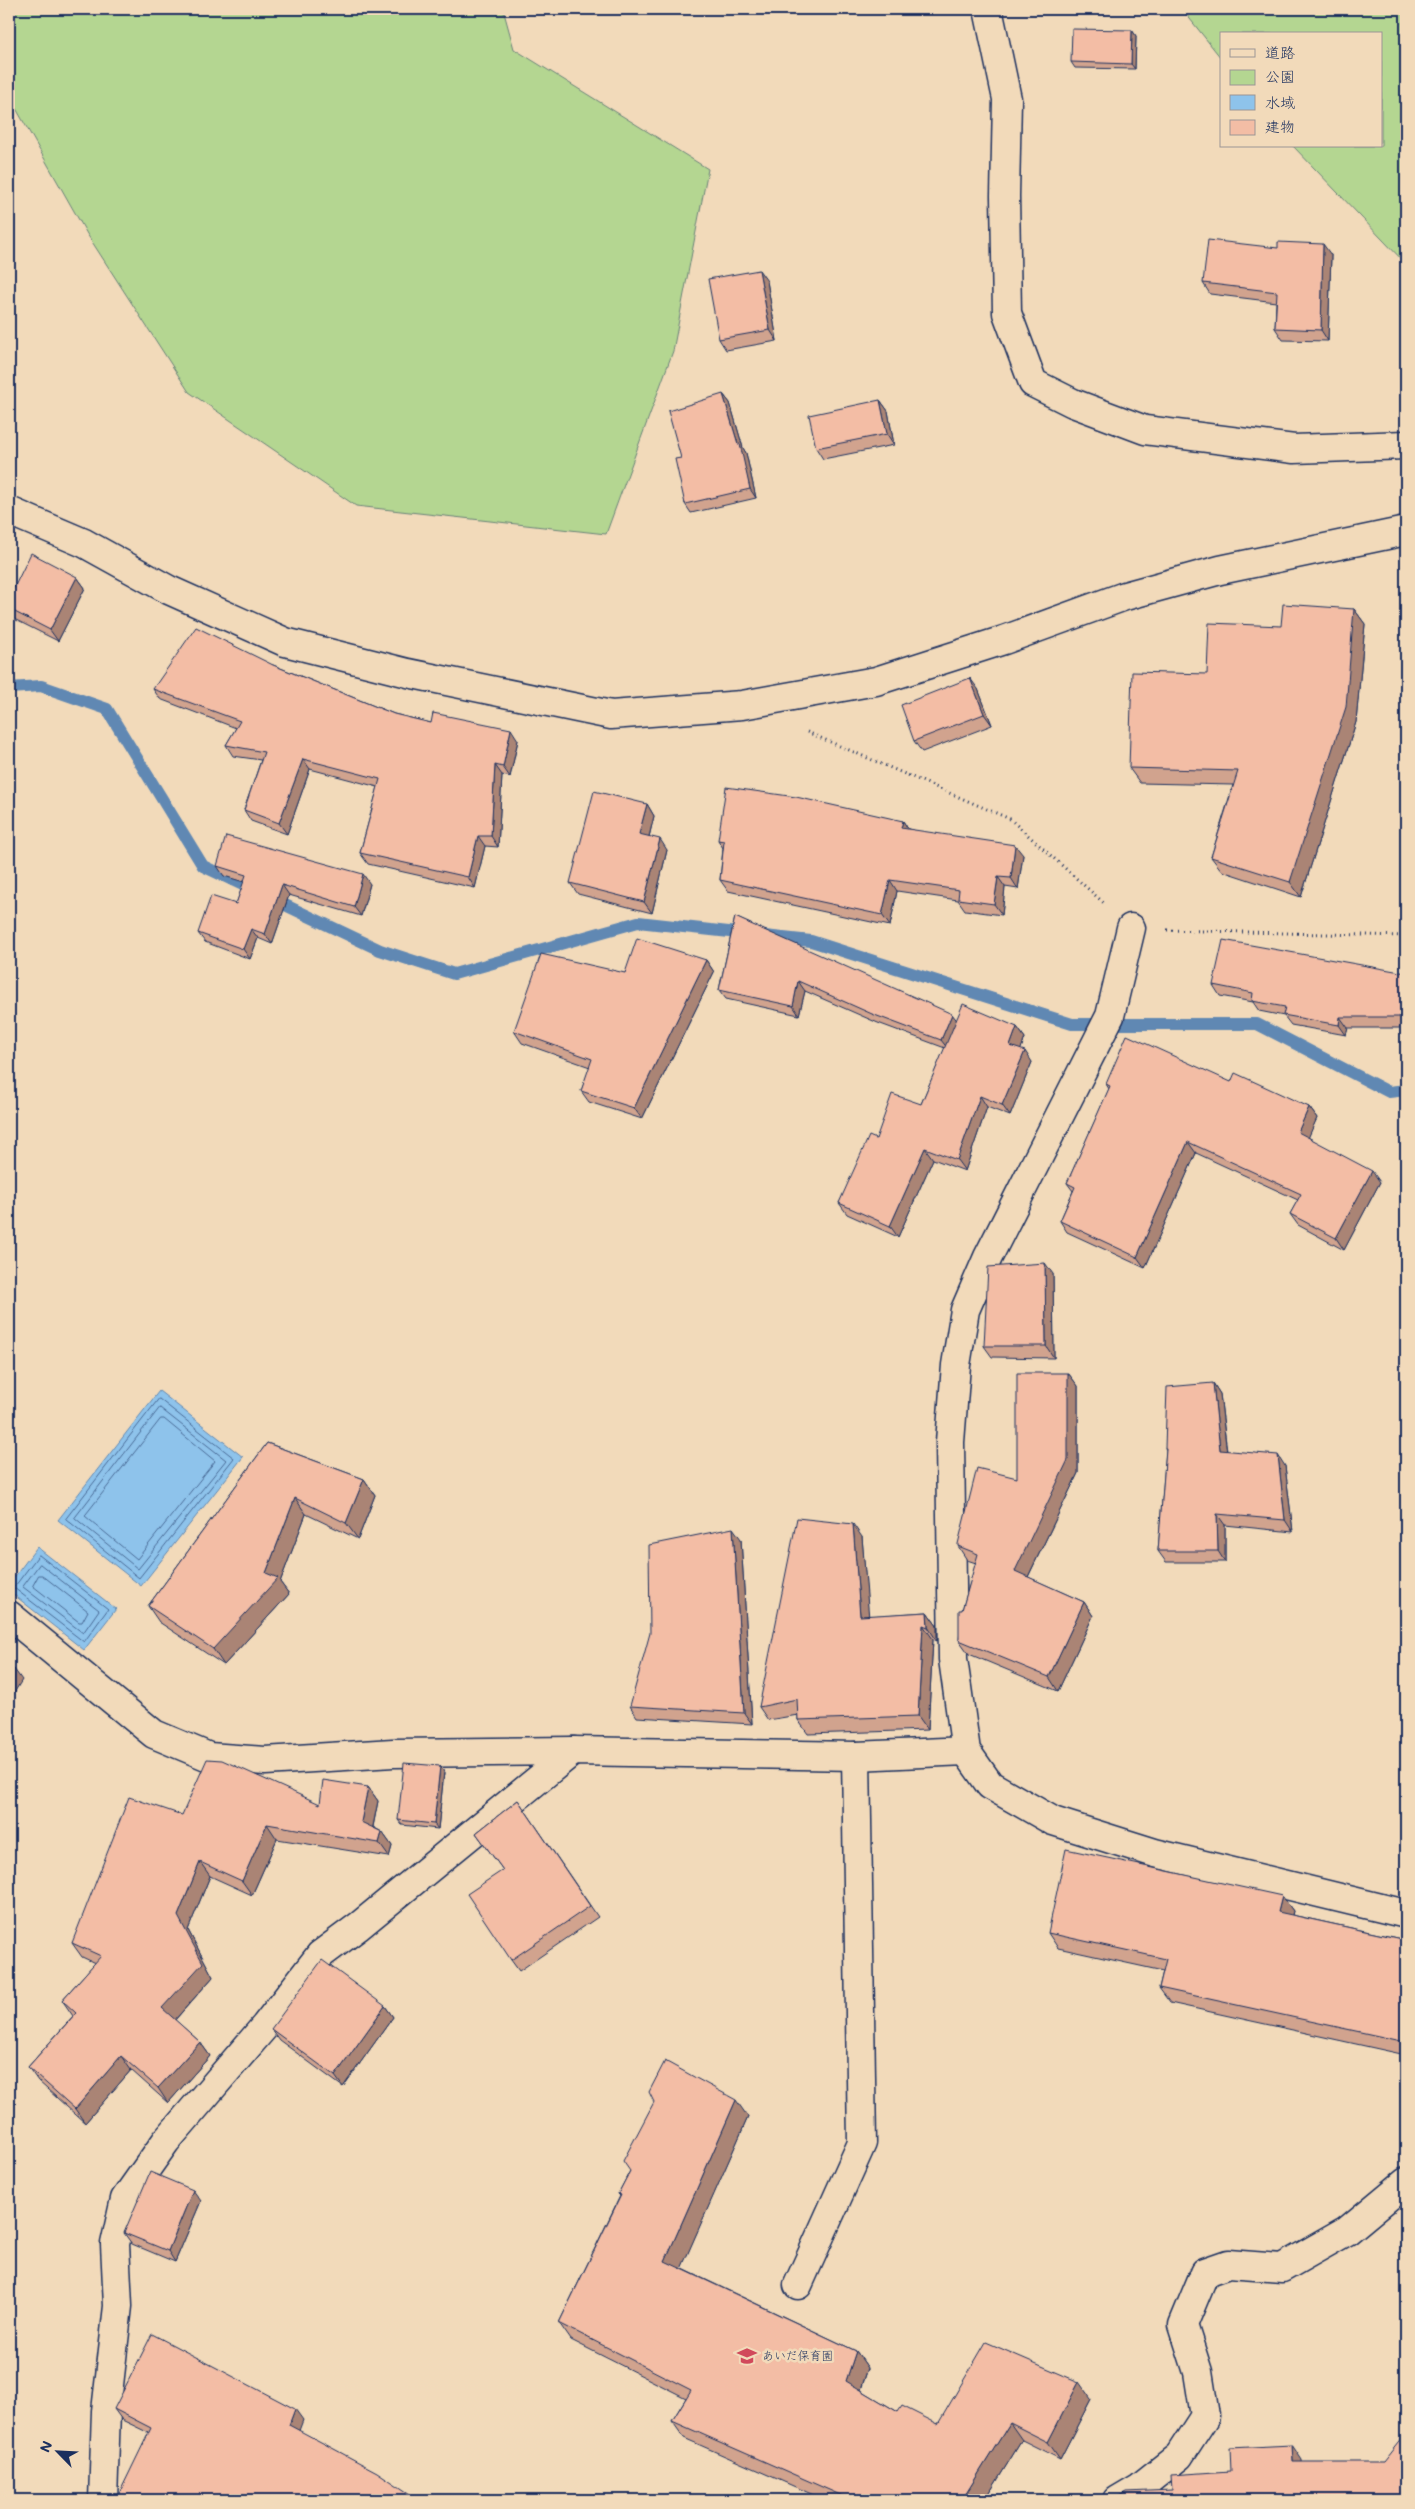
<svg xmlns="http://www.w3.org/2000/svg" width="1415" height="2509" viewBox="0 0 1415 2509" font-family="Mali,'Klee One',sans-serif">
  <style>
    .green { fill: #b4d691; stroke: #688278 }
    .water { fill: #8ec3eb; stroke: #6088b3 }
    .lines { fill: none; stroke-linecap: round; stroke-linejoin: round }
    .shore { stroke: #496a96; stroke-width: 1 }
    .stream { stroke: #6088b3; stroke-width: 12 }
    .minor-casing { stroke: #1b2f5e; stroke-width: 31 }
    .tertiary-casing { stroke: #1b2f5e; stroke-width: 31 }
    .path { stroke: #1b2f5e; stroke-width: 3; stroke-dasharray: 1 4; stroke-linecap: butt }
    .minor { stroke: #f2daba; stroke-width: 28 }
    .tertiary { stroke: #f2daba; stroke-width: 28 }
    .wall { fill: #d1a38e; stroke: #1b2f5e }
    .shaded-wall { fill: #aa8474; stroke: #1b2f5e }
    .building { fill: #f3bda5; stroke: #1b2f5e }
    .labels { text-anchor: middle; stroke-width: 5; stroke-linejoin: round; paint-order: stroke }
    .poi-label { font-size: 12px; fill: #1b2f5e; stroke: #f2daba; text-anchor: start }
  </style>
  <rect width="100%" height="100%" fill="#f2daba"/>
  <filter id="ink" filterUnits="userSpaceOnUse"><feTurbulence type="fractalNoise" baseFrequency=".02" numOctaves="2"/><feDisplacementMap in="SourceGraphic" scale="10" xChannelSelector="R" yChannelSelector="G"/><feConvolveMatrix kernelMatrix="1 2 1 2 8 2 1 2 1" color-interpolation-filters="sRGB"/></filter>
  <g filter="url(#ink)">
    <g class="green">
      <polygon points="9,9 503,9 514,49 708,169 673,351 606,534 356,506 189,392 87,234 9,96"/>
      <polygon points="1182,9 1406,9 1406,264 1293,146 1381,146 1381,34 1221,34 1221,58"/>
    </g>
    <g class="water">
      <polygon points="159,1391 243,1457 141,1586 58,1520"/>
      <polygon points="37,1547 116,1609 84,1650 9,1591 9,1584"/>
    </g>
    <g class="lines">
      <g class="shore">
        <polygon points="159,1399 234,1458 139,1578 66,1519"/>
        <polygon points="160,1408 226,1460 138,1569 75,1518"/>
        <polygon points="161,1419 164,1419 215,1461 137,1559 85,1516"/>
        <polygon points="39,1555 108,1609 84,1642 14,1588"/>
        <polygon points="40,1564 99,1610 83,1633 23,1587"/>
        <polygon points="39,1575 42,1575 88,1611 82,1622 79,1622 33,1586"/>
      </g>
      <polyline class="stream" points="9,688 41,686 107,709 203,866 380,950 454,974 638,922 811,941 1072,1024 1257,1024 1389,1092 1406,1090"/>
      <defs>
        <g id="minor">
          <polyline points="988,9 1007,99 1005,196 1007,313 1033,383 1073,403 1145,430 1294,449 1406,445"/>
          <polyline points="1131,928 1110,1016 988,1257 965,1310 956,1365 950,1442 953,1659 966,1751 990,1785 1053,1821 1155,1853 1406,1914"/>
          <polyline points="9,1615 154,1734 209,1757 265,1761 393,1753 573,1751 856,1756 966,1751"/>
          <polyline points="798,2285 862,2143 856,1756"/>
          <polyline points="103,2500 106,2411 118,2306 115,2244 125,2199 166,2141 265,2026 320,1955 359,1926 573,1751"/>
          <polyline points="1118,2500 1140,2487 1179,2456 1205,2416 1198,2372 1183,2325 1205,2272 1228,2264 1282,2268 1347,2231 1406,2182"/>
        </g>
        <polyline id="tertiary" points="9,511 84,543 169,590 285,642 408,673 611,715 742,705 876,681 1004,640 1125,596 1220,570 1406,531"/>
      </defs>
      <use href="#minor" class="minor-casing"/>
      <use href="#tertiary" class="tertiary-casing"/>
      <g class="path">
        <polyline points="807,732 1010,819 1105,904"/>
        <polyline points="1167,930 1406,936"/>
      </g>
      <use href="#minor" class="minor"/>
      <use href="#tertiary" class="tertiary"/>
    </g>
    <g class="wall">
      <polygon points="1132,30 1136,36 1135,69 1075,68 1071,62"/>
      <polygon points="1331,255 1328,341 1283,340 1275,328 1276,302 1210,294 1203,283"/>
      <polygon points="1406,272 1406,350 1402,344"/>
      <polygon points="767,281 777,341 726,350 719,339"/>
      <polygon points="723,394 730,403 743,448 746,453 756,498 691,513 685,504 681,458"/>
      <polygon points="880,400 888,411 894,445 823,459 816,448"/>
      <polygon points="77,577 85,588 58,641 12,618 9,614 9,598"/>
      <polygon points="1354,609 1365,624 1356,722 1301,897 1222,871 1211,857 1233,785 1140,783 1129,768 1281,626"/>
      <polygon points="273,665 394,714 431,723 518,740 510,777 502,775 498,847 485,846 475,888 368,864 360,853 378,787 310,769 287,834 251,821 244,810 261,760 233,756 226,745 236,728 160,699 153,689"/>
      <polygon points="978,689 992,725 922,752 914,741"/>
      <polygon points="647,804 654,816 649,837 667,850 652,913 578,894 570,883"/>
      <polygon points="903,821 908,829 1023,855 1018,889 1005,887 1002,915 965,910 958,900 897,891 890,926 728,891 720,880 723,848 718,840"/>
      <polygon points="217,866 370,884 361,916 289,895 272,944 258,938 250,959 205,942 198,933 236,904 244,882 224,876"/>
      <polygon points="735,917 956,1020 1017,1027 1025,1038 1020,1050 1032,1062 1010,1116 987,1107 965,1171 933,1159 898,1237 847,1214 839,1203 876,1139 921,1104 945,1048 878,1023 805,991 799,1015 726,999 719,990"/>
      <polygon points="706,960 714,972 642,1119 589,1102 581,1091 590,1067 522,1043 514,1031 625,973"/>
      <polygon points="1406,973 1406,1028 1348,1028 1346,1035 1291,1025 1284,1016 1259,1011 1253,1002 1220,996 1213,985"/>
      <polygon points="1231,1082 1309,1107 1317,1118 1308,1137 1380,1182 1344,1250 1298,1225 1290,1214 1298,1200 1196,1153 1145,1268 1067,1232 1060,1221 1073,1191 1067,1183 1109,1089 1106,1084"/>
      <polygon points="1053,1274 1054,1358 992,1357 984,1346"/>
      <polygon points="1068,1373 1078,1386 1078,1473 1028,1577 1084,1602 1093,1616 1058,1691 969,1654 959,1640 962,1610 976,1563 967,1560 958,1546 1017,1478"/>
      <polygon points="1213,1383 1220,1394 1227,1451 1285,1466 1293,1532 1225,1525 1225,1562 1166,1562 1158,1551 1166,1450 1165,1448"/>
      <polygon points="267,1443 364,1479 375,1495 358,1539 306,1514 280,1582 289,1594 224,1665 159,1622 148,1606"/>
      <polygon points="862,1537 868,1616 927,1612 937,1626 937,1641 933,1639 928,1730 808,1734 798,1720 798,1715 768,1720 759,1707"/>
      <polygon points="741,1539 752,1724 637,1717 630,1706"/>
      <polygon points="440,1766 444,1772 438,1829 402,1825 398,1820"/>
      <polygon points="368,1787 378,1801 373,1827 382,1832 392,1846 389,1857 277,1839 252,1895 210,1876 188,1930 213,1977 175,2020 200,2042 210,2056 168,2103 131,2070 85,2123 38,2081 28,2067 73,2016 62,2000 95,1963 82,1957 72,1943 182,1815 320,1804"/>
      <polygon points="518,1800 598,1917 519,1971 511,1960 503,1870 476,1833"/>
      <polygon points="1282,1896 1293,1911 1292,1915 1406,1940 1406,2055 1170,2003 1159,1988 1163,1971 1058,1948 1048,1933"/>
      <polygon points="385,2006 393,2017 343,2087 279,2040 271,2029"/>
      <polygon points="748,2117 681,2268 856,2351 868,2368 861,2390 898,2412 938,2424 1091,2399 1060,2459 1022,2440 985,2500 825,2500 684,2438 672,2421 686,2398 571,2340 559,2323 620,2196 618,2194 630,2171"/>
      <polygon points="201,2201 175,2262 132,2244 124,2233"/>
      <polygon points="114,2409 303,2420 149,2433 122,2420"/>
    </g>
    <g class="shaded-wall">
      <polygon points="1132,30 1136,36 1135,69 1131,64"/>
      <polygon points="1323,244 1331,255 1328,341 1321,330"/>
      <polygon points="759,270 767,281 777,341 770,330"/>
      <polygon points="723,394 730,403 743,448 746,453 756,498 750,489 738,444"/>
      <polygon points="880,400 888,411 894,445 887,434"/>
      <polygon points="77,577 85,588 58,641 50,630"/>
      <polygon points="1354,609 1365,624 1356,722 1301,897 1290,882"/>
      <polygon points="970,678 978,689 992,725 984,714"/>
      <polygon points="511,729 518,740 510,777 503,767"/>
      <polygon points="303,759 310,769 287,834 279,823"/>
      <polygon points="495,765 502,775 498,847 491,836"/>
      <polygon points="647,804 654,816 647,845 639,834"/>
      <polygon points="903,821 910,832 901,828"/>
      <polygon points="478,836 485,846 475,888 468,877"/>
      <polygon points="660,839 667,850 652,913 644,902"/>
      <polygon points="1015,845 1023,855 1018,889 1011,878"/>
      <polygon points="363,874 370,884 361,916 354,907"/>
      <polygon points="998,877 1005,887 1002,915 994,904"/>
      <polygon points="890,880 897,891 890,926 882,915"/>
      <polygon points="282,885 289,895 272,944 265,934"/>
      <polygon points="251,929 258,938 250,959 243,949"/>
      <polygon points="706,960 714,972 642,1119 634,1108"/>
      <polygon points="798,981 805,991 799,1015 793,1006"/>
      <polygon points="952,1014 959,1023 948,1049 941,1040"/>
      <polygon points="1340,1017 1348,1028 1346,1035 1339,1025"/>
      <polygon points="1017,1027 1025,1038 1018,1057 1010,1046"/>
      <polygon points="1025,1051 1032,1062 1010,1116 1002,1105"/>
      <polygon points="980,1096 987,1107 965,1171 957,1160"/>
      <polygon points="1309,1107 1317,1118 1306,1143 1298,1132"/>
      <polygon points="1188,1142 1196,1153 1145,1268 1137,1257"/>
      <polygon points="925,1148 933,1159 898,1237 890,1226"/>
      <polygon points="1372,1171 1380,1182 1344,1250 1336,1238"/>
      <polygon points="1045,1263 1053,1274 1054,1358 1046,1346"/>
      <polygon points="1068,1373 1078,1386 1078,1473 1024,1585 1015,1571"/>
      <polygon points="1213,1383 1220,1394 1228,1462 1220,1450"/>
      <polygon points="1278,1455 1285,1466 1293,1532 1285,1520"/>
      <polygon points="364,1479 375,1495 358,1539 346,1523"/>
      <polygon points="295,1498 306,1514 280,1582 289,1594 224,1665 213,1649 266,1573"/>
      <polygon points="1217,1514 1225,1525 1225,1562 1218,1551"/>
      <polygon points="853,1524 862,1537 870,1630 860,1616"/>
      <polygon points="733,1528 741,1539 752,1724 744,1713"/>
      <polygon points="1084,1602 1093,1616 1058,1691 1049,1677"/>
      <polygon points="927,1612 937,1626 937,1641 928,1627"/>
      <polygon points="923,1625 933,1639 928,1730 918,1716"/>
      <polygon points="14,1669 22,1680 9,1701 9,1677"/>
      <polygon points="440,1766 444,1772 438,1829 434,1824"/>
      <polygon points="368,1787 378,1801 371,1836 361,1822"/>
      <polygon points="267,1824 277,1839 252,1895 242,1881"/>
      <polygon points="382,1832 392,1846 389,1857 379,1843"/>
      <polygon points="200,1862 210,1876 188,1930 213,1977 172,2023 162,2008 178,1916"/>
      <polygon points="1282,1896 1293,1911 1289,1927 1278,1912"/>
      <polygon points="385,2006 393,2017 343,2087 335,2076"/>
      <polygon points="200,2042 210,2056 168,2103 158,2088"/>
      <polygon points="121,2056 131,2070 85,2123 75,2109"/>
      <polygon points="736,2100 748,2117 677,2278 665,2261"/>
      <polygon points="193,2190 201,2201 175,2262 168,2251"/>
      <polygon points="856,2351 868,2368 858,2398 846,2381"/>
      <polygon points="1079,2382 1091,2399 1060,2459 1048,2442"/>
      <polygon points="295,2409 303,2420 297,2436 289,2425"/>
      <polygon points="1010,2423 1022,2440 985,2500 962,2500"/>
      <polygon points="1292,2445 1302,2460 1303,2478 1293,2462"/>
    </g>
    <g class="building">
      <polygon points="1072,29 1132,30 1131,64 1071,62"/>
      <polygon points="1208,240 1278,248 1278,242 1323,244 1321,330 1275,328 1277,292 1203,283"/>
      <polygon points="759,270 770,330 719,339 708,279"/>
      <polygon points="1404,272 1406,272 1406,344 1402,344"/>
      <polygon points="723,394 738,444 740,444 750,489 685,504 675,459 681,458 668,411"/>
      <polygon points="880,400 887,434 816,448 809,415"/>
      <polygon points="31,553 77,577 50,630 9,609 9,598"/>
      <polygon points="1283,604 1354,609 1346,707 1290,882 1211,857 1238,771 1129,768 1132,672 1207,674 1209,623 1281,626"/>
      <polygon points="196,627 273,665 394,714 431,723 433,713 511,729 503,767 495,765 491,836 478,836 468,877 360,853 380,779 303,759 279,823 244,810 264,752 226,745 240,721 153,689"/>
      <polygon points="970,678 984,714 914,741 901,705"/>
      <polygon points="726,787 796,797 903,821 901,828 1015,845 1011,878 998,877 994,904 958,899 959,890 890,880 882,915 720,880 724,841 718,840"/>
      <polygon points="594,791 647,804 639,834 660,839 644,902 570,883"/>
      <polygon points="226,836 363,874 354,907 282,885 265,934 251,929 243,949 198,933 211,896 236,904 246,875 217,866"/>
      <polygon points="735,917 952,1014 941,1040 872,1014 798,981 793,1006 719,990"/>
      <polygon points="637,938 706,960 634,1108 581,1091 592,1059 514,1031 541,954 625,973"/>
      <polygon points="1223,940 1406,973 1406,1017 1340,1017 1339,1025 1283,1015 1285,1007 1252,1001 1253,993 1213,985"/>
      <polygon points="963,1004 1017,1027 1010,1046 1025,1051 1002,1105 980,1096 957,1160 925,1148 890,1226 839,1203 869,1136 876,1139 892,1094 921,1104"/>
      <polygon points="1127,1035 1231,1082 1235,1073 1309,1107 1298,1132 1372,1171 1336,1238 1290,1214 1301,1194 1188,1142 1137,1257 1060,1221 1075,1187 1067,1183 1110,1086 1106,1084"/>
      <polygon points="1045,1263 1046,1346 984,1346 988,1267"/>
      <polygon points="1017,1373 1068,1373 1068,1460 1015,1571 1084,1602 1049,1677 959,1640 959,1610 962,1610 978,1554 958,1546 958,1544 977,1468 1017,1478"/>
      <polygon points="1213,1383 1220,1450 1278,1455 1285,1520 1217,1514 1218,1551 1158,1551 1166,1448 1165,1448 1167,1387"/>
      <polygon points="267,1443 364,1479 346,1523 295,1498 266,1573 278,1578 213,1649 148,1606"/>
      <polygon points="797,1518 853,1524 860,1616 927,1612 928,1627 923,1625 918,1716 798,1720 797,1699 759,1707"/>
      <polygon points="733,1528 744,1713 630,1706 650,1633 649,1545"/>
      <polygon points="9,1666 14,1669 9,1677"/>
      <polygon points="207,1759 222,1760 320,1804 323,1780 368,1787 361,1822 382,1832 379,1843 267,1824 242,1881 200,1862 178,1916 203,1963 162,2008 200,2042 158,2088 121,2056 75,2109 28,2067 76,2013 62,2000 101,1956 72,1943 129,1797 182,1815"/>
      <polygon points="404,1763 440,1766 434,1824 398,1820"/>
      <polygon points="518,1800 590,1906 511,1960 467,1894 503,1870 476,1833"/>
      <polygon points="1066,1849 1282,1896 1278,1912 1406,1940 1406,2042 1159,1988 1166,1959 1048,1933"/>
      <polygon points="322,1960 385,2006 335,2076 271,2029"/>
      <polygon points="665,2061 736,2100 665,2261 856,2351 846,2381 898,2412 902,2406 938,2424 986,2342 1079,2382 1048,2442 1010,2423 962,2500 843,2500 845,2497 672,2421 691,2390 559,2323 621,2195 618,2194 630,2171 623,2161 654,2102 649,2092"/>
      <polygon points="150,2172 193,2190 168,2251 124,2233"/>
      <polygon points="152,2334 295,2409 289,2425 377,2472 419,2500 116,2500 151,2428 114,2409"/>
      <polygon points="1406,2433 1406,2500 1119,2500 1119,2496 1126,2492 1172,2490 1171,2475 1231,2471 1230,2448 1292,2445 1293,2462 1383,2462"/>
    </g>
  </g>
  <defs>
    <symbol id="school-bare" viewBox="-9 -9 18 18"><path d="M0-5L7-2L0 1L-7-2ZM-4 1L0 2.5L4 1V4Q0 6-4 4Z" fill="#d1495b" stroke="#f2daba" stroke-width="2.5" paint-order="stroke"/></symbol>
  </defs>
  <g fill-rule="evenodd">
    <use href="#school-bare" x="733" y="2342" width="28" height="28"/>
  </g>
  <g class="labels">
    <g class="poi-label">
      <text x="762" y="2360">あいだ保育園</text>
    </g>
  </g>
  <rect width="1415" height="2509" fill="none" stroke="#f2daba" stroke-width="30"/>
  <rect x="15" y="15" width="1385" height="2479" fill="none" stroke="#1b2f5e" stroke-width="2" filter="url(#ink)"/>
  <rect x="1220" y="32" width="162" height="115" fill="#f2daba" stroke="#9c9695"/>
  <rect x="1230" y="49" width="25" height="8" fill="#f2daba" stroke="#9c9695"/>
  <text x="1265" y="58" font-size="15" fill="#1b2f5e">道路</text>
  <rect x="1230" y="70" width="25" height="15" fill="#b4d691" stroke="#9c9695"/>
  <text x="1265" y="82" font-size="15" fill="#1b2f5e">公園</text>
  <rect x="1230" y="95" width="25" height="15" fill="#8ec3eb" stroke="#9c9695"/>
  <text x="1265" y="108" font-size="15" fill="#1b2f5e">水域</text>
  <rect x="1230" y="120" width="25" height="15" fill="#f3bda5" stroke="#9c9695"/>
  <text x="1265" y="132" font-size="15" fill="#1b2f5e">建物</text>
  <g transform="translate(58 2452) rotate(294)" stroke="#f2daba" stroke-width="4" paint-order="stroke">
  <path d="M0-4L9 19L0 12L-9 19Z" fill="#1b2f5e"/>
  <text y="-8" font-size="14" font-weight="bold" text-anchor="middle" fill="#1b2f5e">N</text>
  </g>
</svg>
